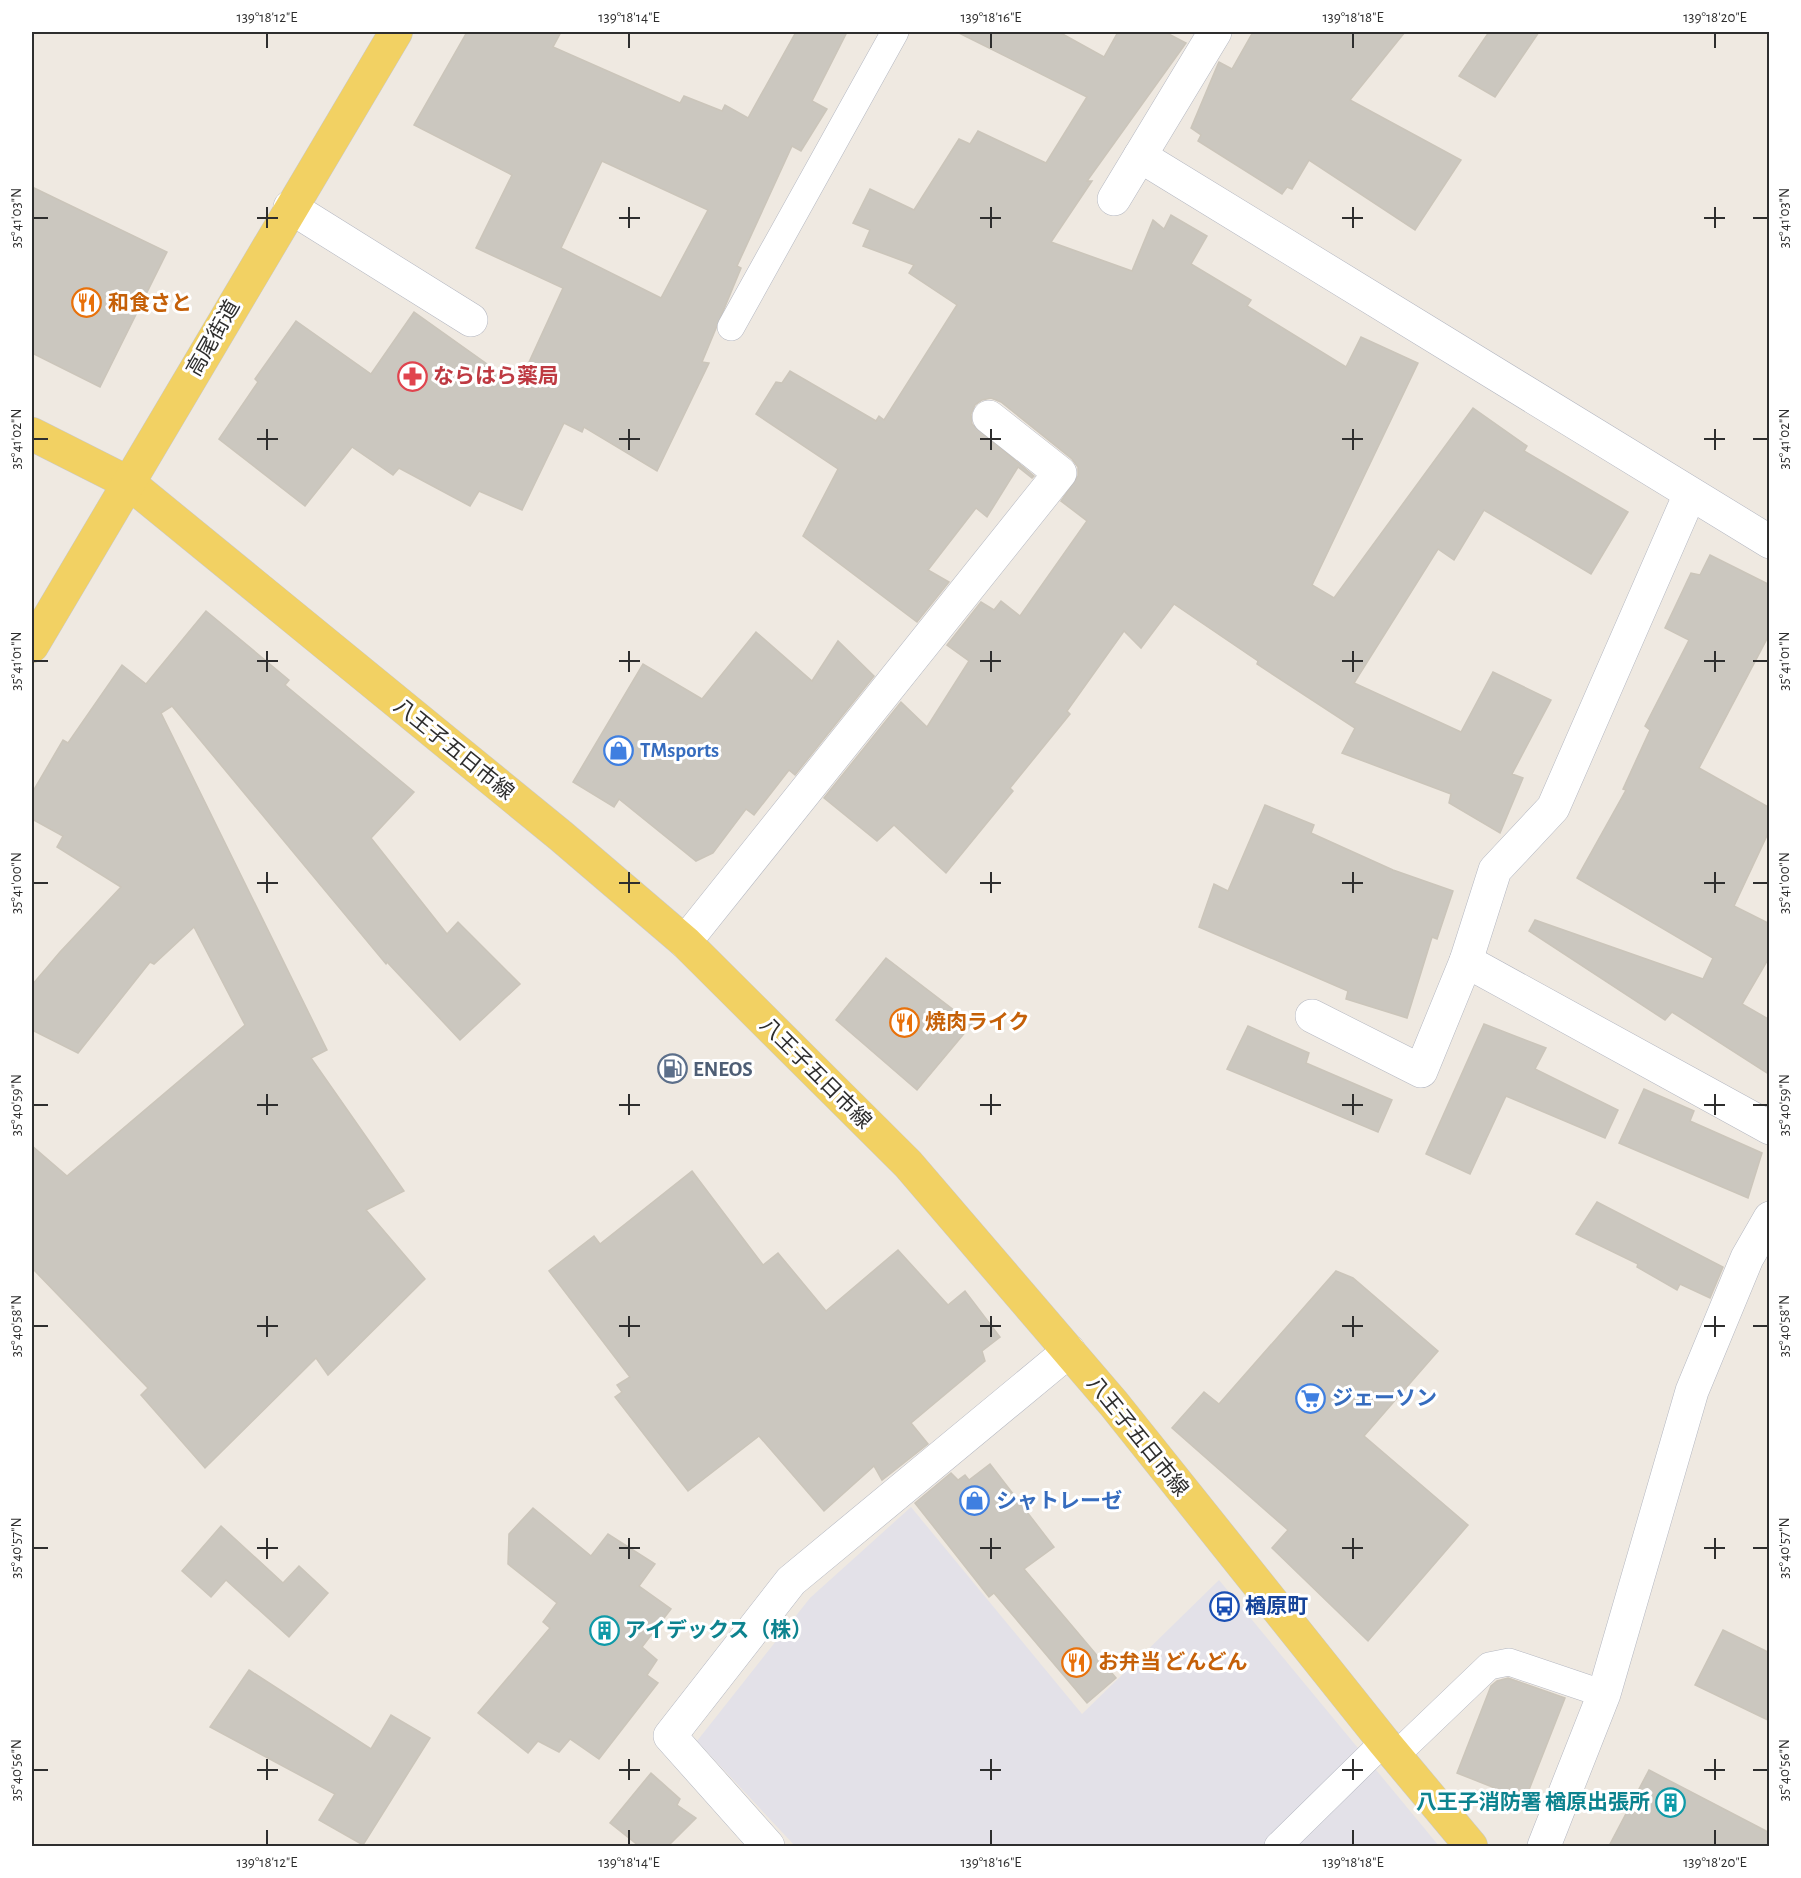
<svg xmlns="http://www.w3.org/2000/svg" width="1801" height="1878" viewBox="0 0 1801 1878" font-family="'Alegreya Sans','Noto Sans JP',sans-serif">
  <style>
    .industrial { fill: #e3e1e8 }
    .building { fill: #cbc7bf; stroke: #cbc5ba; stroke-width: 1.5; fill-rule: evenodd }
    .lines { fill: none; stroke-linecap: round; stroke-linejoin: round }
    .lane-casing { stroke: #b4b7c1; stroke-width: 28 }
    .street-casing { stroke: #b4b7c1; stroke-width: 34 }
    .primary-casing { stroke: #c9c9c9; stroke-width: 34 }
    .lane { stroke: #fff; stroke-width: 27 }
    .street { stroke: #fff; stroke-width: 33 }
    .primary { stroke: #f2d163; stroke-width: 33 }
    .ticks { fill: none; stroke: #2e2e2e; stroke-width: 2 }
    .labels { text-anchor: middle; stroke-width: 6; stroke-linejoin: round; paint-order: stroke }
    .food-label { font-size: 21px; font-weight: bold; fill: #c56008; stroke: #fff; text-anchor: start }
    .street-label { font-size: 21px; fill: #2e2e2e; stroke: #fff }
    .health-label { font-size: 21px; font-weight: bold; fill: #be3a42; stroke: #fff; text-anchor: start }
    .shop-label { font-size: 21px; font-weight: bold; fill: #366cbe; stroke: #fff; text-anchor: start }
    .service-label { font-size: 21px; font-weight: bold; fill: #4e5e75; stroke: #fff; text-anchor: start }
    .transit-label { font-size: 21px; font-weight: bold; fill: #164399; stroke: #fff; text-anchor: start }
    .culture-label { font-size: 21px; font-weight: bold; fill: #0d838f; stroke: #fff; text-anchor: start }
    .neatline { fill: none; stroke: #2e2e2e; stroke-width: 2 }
    .ticks-label { font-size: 15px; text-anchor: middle; fill: #2e2e2e }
  </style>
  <rect width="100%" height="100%" fill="#efe9e1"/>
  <polygon class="industrial" points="911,1507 1082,1714 1219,1580 1439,1846 795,1846 697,1741 810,1598"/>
  <g class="building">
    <path d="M 467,32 L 561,32 L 553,47 L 680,103 L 684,96 L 722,111 L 725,105 L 748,118 L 796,32 L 847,32 L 812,101 L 827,109 L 801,151 L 792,146 L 737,266 L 741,268 L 702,362 L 709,363 L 657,471 L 584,427 L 582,432 L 564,423 L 522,510 L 479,491 L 470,506 L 399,468 L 393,475 L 352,447 L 305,506 L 219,439 L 258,382 L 255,379 L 296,321 L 371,374 L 414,312 L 518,386 L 563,288 L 476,248 L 512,175 L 414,125 ZM 602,161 L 708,210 L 661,298 L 561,248 Z"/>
    <polygon points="957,32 1059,32 1104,57 1118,32 1165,32 1186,43 1087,181 1092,181 1051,242 1132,271 1153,220 1164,229 1171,215 1207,236 1191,264 1251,300 1247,306 1346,367 1361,337 1418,363 1312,585 1334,598 1473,408 1527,446 1524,451 1628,512 1591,574 1484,510 1454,560 1438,549 1354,683 1461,732 1493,672 1551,700 1512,774 1523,778 1500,833 1449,803 1451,794 1342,753 1355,728 1257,664 1258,661 1174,604 1141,648 1124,631 1067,711 1070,714 1010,788 1013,791 946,873 894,825 877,841 824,798 901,702 927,727 969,661 947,645 981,602 994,610 1001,601 1020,616 1087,521 1061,501 1078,476 1078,467 1072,459 1001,402 991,398 982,400 975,405 971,414 972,424 1034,476 1032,478 1018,467 987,517 976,508 928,570 949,582 917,622 803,536 838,469 756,414 776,382 782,383 790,371 876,421 879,416 884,420 957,305 909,273 914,265 863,246 870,230 853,223 870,189 914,210 959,139 970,144 978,131 1046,163 1087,97"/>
    <polygon points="1253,32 1405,32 1350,100 1461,160 1415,230 1309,160 1292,189 1287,187 1282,194 1198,141 1201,135 1191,128 1218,64 1219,62 1232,69"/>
    <polygon points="1489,32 1539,32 1495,97 1459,76"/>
    <polygon points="32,187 167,252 100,387 32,353"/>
    <polygon points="1710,555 1770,585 1770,633 1699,768 1770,808 1770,829 1734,906 1770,924 1770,956 1742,1004 1770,1020 1770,1075 1672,1012 1665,1020 1529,931 1535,920 1703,979 1713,958 1577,878 1626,790 1623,789 1650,730 1645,726 1689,640 1665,628 1691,573 1700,575"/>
    <polygon points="206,611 289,680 285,685 414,792 371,838 447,934 458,922 520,984 460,1040 387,962 386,964 172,706 161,713 327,1050 311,1058 404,1191 366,1210 425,1279 328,1375 316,1358 205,1468 141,1395 148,1388 32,1268 32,1146 67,1176 245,1025 194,927 154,964 150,962 78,1053 32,1030 32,985 60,952 121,887 57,847 63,836 32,819 32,793 63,740 68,743 122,665 146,684"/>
    <polygon points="756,632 812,681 838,641 874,676 795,775 789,770 754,815 746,809 713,853 696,861 619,799 614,807 573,782 643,664 702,699"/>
    <polygon points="1265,805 1314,825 1311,833 1393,870 1453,891 1437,939 1432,937 1407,1018 1346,999 1348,991 1199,927 1214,884 1228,891"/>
    <polygon points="886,958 972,1024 917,1090 836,1020"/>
    <polygon points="1484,1024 1546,1048 1535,1069 1618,1110 1605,1138 1506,1096 1470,1174 1426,1154"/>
    <polygon points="1248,1026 1309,1053 1306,1063 1392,1100 1378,1132 1227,1069"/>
    <polygon points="1644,1089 1694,1111 1690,1121 1762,1153 1748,1198 1619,1143"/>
    <polygon points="692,1171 763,1265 778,1253 826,1311 898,1250 948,1305 965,1291 1000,1337 982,1351 985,1361 911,1423 928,1444 882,1480 874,1466 824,1511 759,1436 688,1491 615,1397 622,1392 617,1385 630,1377 549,1271 594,1236 600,1244"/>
    <polygon points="1597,1202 1723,1267 1710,1298 1680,1284 1677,1290 1637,1267 1638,1264 1576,1234"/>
    <polygon points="1336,1271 1353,1278 1438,1351 1364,1436 1468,1525 1368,1641 1272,1548 1288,1530 1172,1428 1204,1392 1219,1404"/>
    <polygon points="990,1464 1054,1547 1024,1569 1116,1678 1087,1703 994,1593 989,1597 915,1503 951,1473 958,1480 965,1475 969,1480"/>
    <polygon points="533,1508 591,1556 608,1534 655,1564 639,1586 671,1609 642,1647 657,1660 647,1675 658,1683 599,1759 570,1739 559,1752 538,1741 528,1753 478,1713 550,1628 543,1622 557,1603 508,1564 509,1534"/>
    <polygon points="221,1526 283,1583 299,1566 328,1593 289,1637 226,1580 211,1597 182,1571"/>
    <polygon points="1723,1630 1770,1653 1770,1721 1695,1685"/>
    <polygon points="249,1670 371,1749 391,1715 430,1738 363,1845 319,1820 335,1794 210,1727"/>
    <polygon points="1508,1678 1565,1698 1525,1800 1457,1773 1491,1686 1497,1681"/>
    <polygon points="1649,1770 1770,1833 1770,1846 1609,1846"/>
    <polygon points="651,1773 680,1799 677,1805 696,1818 668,1846 639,1846 610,1823"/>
  </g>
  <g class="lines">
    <defs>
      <g id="lane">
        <polyline points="731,327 895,32"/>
        <polyline points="1396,1755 1489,1666 1509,1662 1604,1694"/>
        <polyline points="1278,1846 1384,1742"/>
      </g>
      <g id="street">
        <polyline points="1140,156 1770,542"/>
        <polyline points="1114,199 1215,32"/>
        <polyline points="290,207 471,320"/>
        <polyline points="685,942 1060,473 989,417"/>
        <polyline points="1466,961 1770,1128"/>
        <polyline points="1312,1016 1421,1071 1466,961 1495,870 1553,808 1690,494"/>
        <polyline points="768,1846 670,1736 791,1581 1069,1351"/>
        <polyline points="1544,1846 1604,1694 1692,1391 1747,1258 1770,1218"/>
      </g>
      <g id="primary">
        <polyline points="32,434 129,483 561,836 685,942 908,1164 1114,1404 1384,1742 1471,1846"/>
        <polyline points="32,646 396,32"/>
      </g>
    </defs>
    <use href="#lane" class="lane-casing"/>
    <use href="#street" class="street-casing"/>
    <use href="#primary" class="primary-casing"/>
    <use href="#lane" class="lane"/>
    <use href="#street" class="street"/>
    <use href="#primary" class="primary"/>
  </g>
  <path class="ticks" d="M 267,33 L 267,48M 629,33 L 629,48M 991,33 L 991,48M 1353,33 L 1353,48M 1715,33 L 1715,48M 267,207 L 267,228M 629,207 L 629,228M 991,207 L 991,228M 1353,207 L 1353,228M 1715,207 L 1715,228M 33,218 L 48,218M 257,218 L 278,218M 619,218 L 640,218M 980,218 L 1001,218M 1342,218 L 1363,218M 1704,218 L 1725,218M 1753,218 L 1768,218M 267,429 L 267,450M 629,429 L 629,450M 991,429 L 991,450M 1353,429 L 1353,450M 1715,429 L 1715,450M 33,439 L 48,439M 257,439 L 278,439M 619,439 L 640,439M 980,439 L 1001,439M 1342,439 L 1363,439M 1704,439 L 1725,439M 1753,439 L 1768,439M 267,651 L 267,672M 629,651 L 629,672M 991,651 L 991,672M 1353,651 L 1353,672M 1715,651 L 1715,672M 33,661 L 48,661M 257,661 L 278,661M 619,661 L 640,661M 980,661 L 1001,661M 1342,661 L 1363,661M 1704,661 L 1725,661M 1753,661 L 1768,661M 267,872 L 267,893M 629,872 L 629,893M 991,872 L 991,893M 1353,872 L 1353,893M 1715,872 L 1715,893M 33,883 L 48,883M 257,883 L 278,883M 619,883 L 640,883M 980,883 L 1001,883M 1342,883 L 1363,883M 1704,883 L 1725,883M 1753,883 L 1768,883M 267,1094 L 267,1115M 629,1094 L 629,1115M 991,1094 L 991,1115M 1353,1094 L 1353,1115M 1715,1094 L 1715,1115M 33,1105 L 48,1105M 257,1105 L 278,1105M 619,1105 L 640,1105M 980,1105 L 1001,1105M 1342,1105 L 1363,1105M 1704,1105 L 1725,1105M 1753,1105 L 1768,1105M 267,1316 L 267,1337M 629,1316 L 629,1337M 991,1316 L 991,1337M 1353,1316 L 1353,1337M 1715,1316 L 1715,1337M 33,1326 L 48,1326M 257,1326 L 278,1326M 619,1326 L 640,1326M 980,1326 L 1001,1326M 1342,1326 L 1363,1326M 1704,1326 L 1725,1326M 1753,1326 L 1768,1326M 267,1538 L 267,1559M 629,1538 L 629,1559M 991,1538 L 991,1559M 1353,1538 L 1353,1559M 1715,1538 L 1715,1559M 33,1548 L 48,1548M 257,1548 L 278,1548M 619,1548 L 640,1548M 980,1548 L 1001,1548M 1342,1548 L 1363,1548M 1704,1548 L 1725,1548M 1753,1548 L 1768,1548M 267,1759 L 267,1780M 629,1759 L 629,1780M 991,1759 L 991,1780M 1353,1759 L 1353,1780M 1715,1759 L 1715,1780M 33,1770 L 48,1770M 257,1770 L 278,1770M 619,1770 L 640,1770M 980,1770 L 1001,1770M 1342,1770 L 1363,1770M 1704,1770 L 1725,1770M 1753,1770 L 1768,1770M 267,1830 L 267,1845M 629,1830 L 629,1845M 991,1830 L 991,1845M 1353,1830 L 1353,1845M 1715,1830 L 1715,1845"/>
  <defs>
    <symbol id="restaurant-ring" viewBox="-11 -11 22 22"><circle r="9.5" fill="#fff" stroke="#e8710a" stroke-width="1.5"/><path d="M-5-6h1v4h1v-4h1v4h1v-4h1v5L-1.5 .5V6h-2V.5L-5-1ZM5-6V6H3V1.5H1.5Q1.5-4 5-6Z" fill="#e8710a"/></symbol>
    <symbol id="pharmacy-ring" viewBox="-11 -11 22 22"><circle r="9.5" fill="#fff" stroke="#e0444e" stroke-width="1.5"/><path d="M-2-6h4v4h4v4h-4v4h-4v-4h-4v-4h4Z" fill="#e0444e"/></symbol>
    <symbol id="shop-ring" viewBox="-11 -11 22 22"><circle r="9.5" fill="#fff" stroke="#3f7fe0" stroke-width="1.5"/><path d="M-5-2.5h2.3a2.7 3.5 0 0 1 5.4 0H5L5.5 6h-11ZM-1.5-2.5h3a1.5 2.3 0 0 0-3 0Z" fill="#3f7fe0"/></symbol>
    <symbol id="fuel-ring" viewBox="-11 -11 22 22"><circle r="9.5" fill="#fff" stroke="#5c6f8a" stroke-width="1.5"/><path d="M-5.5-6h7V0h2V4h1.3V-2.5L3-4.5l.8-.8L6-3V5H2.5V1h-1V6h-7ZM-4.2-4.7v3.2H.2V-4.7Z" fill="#5c6f8a"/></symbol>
    <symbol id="supermarket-ring" viewBox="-11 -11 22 22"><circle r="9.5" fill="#fff" stroke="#3f7fe0" stroke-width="1.5"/><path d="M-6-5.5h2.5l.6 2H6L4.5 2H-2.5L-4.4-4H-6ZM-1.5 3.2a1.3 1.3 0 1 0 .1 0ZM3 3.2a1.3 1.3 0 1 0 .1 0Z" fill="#3f7fe0"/></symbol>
    <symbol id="bus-ring" viewBox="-11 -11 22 22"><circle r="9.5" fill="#fff" stroke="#1a4fb4" stroke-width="1.5"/><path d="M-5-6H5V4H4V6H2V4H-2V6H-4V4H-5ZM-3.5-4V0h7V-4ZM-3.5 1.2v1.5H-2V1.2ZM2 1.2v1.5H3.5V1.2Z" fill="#1a4fb4"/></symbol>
    <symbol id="building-ring" viewBox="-11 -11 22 22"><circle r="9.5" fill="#fff" stroke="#0f9aa8" stroke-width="1.5"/><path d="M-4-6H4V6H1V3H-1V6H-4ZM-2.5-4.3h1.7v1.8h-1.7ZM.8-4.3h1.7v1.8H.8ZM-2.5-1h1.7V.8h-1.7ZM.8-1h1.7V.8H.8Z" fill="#0f9aa8"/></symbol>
  </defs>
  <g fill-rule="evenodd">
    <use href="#restaurant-ring" x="70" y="286" width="33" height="33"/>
    <use href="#pharmacy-ring" x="396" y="360" width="33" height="33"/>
    <use href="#shop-ring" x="602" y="734" width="33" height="33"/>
    <use href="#restaurant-ring" x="888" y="1006" width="33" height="33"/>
    <use href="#fuel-ring" x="656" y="1052" width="33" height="33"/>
    <use href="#supermarket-ring" x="1294" y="1382" width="33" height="33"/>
    <use href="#shop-ring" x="958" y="1484" width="33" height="33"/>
    <use href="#bus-ring" x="1208" y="1590" width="33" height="33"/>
    <use href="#building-ring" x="588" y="1614" width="33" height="33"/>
    <use href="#restaurant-ring" x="1060" y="1646" width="33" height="33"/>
    <use href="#building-ring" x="1654" y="1786" width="33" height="33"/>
  </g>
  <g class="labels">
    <g class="food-label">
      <text x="108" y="310">和食さと</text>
      <text x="925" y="1029">焼肉ライク</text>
      <text x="1098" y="1669">お弁当 どんどん</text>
    </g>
    <g class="street-label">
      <text transform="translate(213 338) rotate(-60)" y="7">高尾街道</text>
      <text transform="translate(454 749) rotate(39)" y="7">八王子五日市線</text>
      <text transform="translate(816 1073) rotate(45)" y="7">八王子五日市線</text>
      <text transform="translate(1138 1436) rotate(51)" y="7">八王子五日市線</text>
    </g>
    <g class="health-label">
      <text x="433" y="383">ならはら薬局</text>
    </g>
    <g class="shop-label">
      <text x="640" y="757">TMsports</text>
      <text x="1332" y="1405">ジェーソン</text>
      <text x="996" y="1508">シャトレーゼ</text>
    </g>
    <g class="service-label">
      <text x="693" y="1076">ENEOS</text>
    </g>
    <g class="transit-label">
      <text x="1245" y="1613">楢原町</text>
    </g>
    <g class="culture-label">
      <text x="625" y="1637">アイデックス（株）</text>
      <text x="1650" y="1809" text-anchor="end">八王子消防署 楢原出張所</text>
    </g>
  </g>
  <rect width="1801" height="1878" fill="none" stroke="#ffffff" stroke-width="66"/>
  <rect x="33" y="33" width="1735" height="1812" class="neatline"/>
  <g class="ticks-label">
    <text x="267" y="22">139°18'12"E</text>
    <text x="629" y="22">139°18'14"E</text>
    <text x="991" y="22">139°18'16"E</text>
    <text x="1353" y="22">139°18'18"E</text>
    <text x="1715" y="22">139°18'20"E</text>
    <text transform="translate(16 218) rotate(-90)" y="5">35°41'03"N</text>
    <text transform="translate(1784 218) rotate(-90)" y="5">35°41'03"N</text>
    <text transform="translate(16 439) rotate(-90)" y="5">35°41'02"N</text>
    <text transform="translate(1784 439) rotate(-90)" y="5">35°41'02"N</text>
    <text transform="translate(16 661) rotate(-90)" y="5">35°41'01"N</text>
    <text transform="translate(1784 661) rotate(-90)" y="5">35°41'01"N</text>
    <text transform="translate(16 883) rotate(-90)" y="5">35°41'00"N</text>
    <text transform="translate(1784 883) rotate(-90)" y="5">35°41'00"N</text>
    <text transform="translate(16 1105) rotate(-90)" y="5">35°40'59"N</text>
    <text transform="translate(1784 1105) rotate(-90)" y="5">35°40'59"N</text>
    <text transform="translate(16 1326) rotate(-90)" y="5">35°40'58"N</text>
    <text transform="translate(1784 1326) rotate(-90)" y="5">35°40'58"N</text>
    <text transform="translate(16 1548) rotate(-90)" y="5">35°40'57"N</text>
    <text transform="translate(1784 1548) rotate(-90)" y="5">35°40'57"N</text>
    <text transform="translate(16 1770) rotate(-90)" y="5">35°40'56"N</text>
    <text transform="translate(1784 1770) rotate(-90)" y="5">35°40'56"N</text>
    <text x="267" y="1867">139°18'12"E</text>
    <text x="629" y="1867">139°18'14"E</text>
    <text x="991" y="1867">139°18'16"E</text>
    <text x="1353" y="1867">139°18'18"E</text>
    <text x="1715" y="1867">139°18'20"E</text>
  </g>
</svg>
